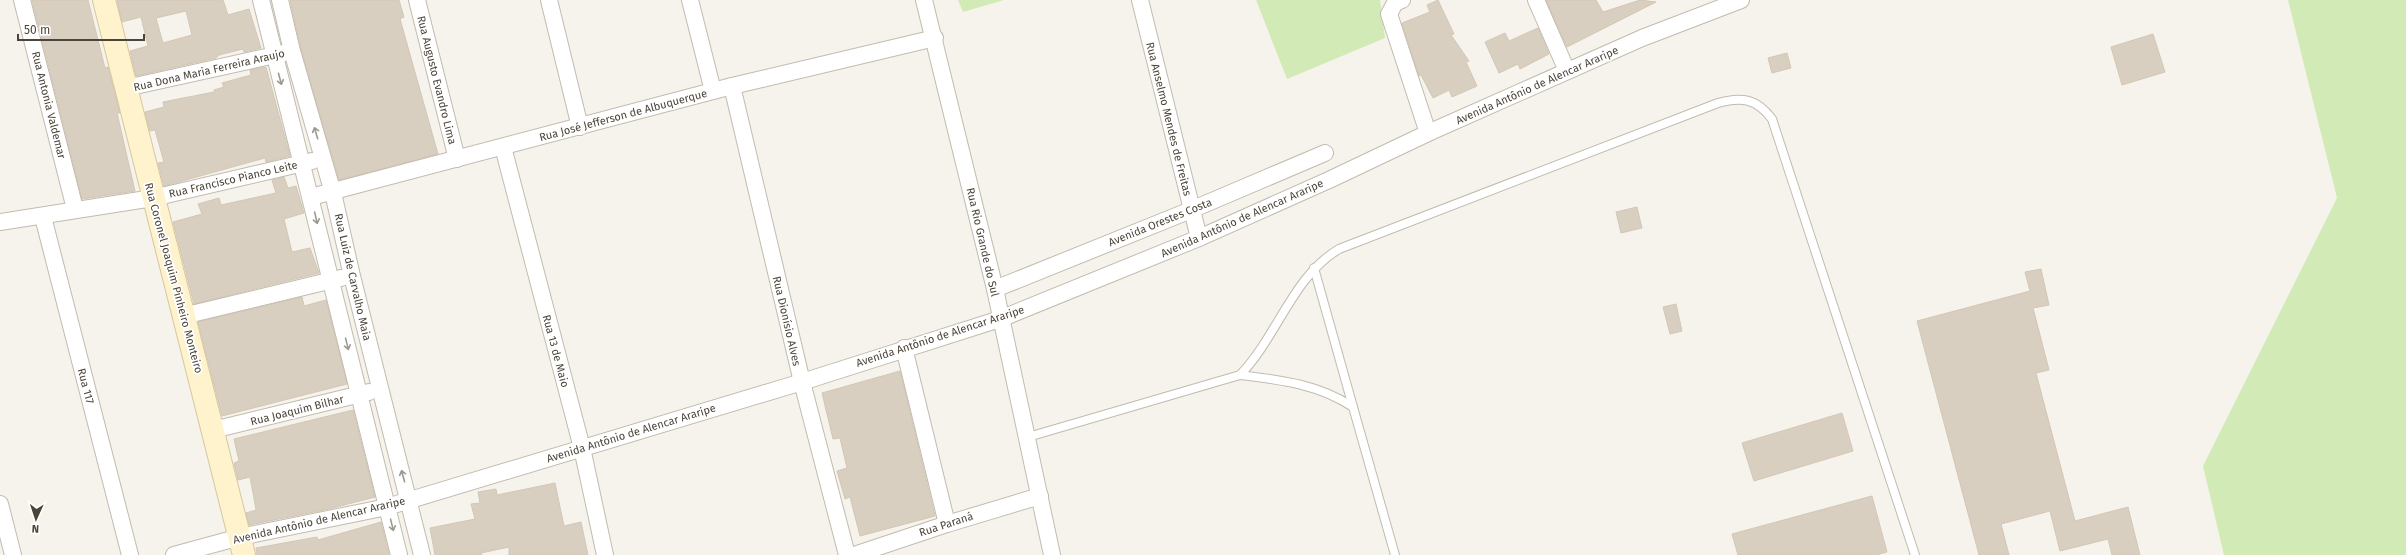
<svg xmlns="http://www.w3.org/2000/svg" width="2406" height="555" viewBox="0 0 2406 555" font-family="'Fira Sans',sans-serif">
  <style>
    .green { fill: #d2eab5 }
    .building { fill: #d8cfc1; stroke: #d3c7b4; fill-rule: evenodd }
    .lines { fill: none; stroke-linecap: round; stroke-linejoin: round }
    .lane-casing { stroke: #c2bbae; stroke-width: 10 }
    .street-casing { stroke: #c2bbae; stroke-width: 18 }
    .secondary-casing { stroke: #d6c79b; stroke-width: 24 }
    .lane { stroke: #fff; stroke-width: 8 }
    .street { stroke: #fff; stroke-width: 16 }
    .secondary { stroke: #fff3cd; stroke-width: 22 }
    .oneway { stroke: #9c9892 }
    .labels { text-anchor: middle; stroke-width: 3.5; stroke-linejoin: round; paint-order: stroke }
    .street-label { font-size: 11px; fill: #4b4439; stroke: #fff }
  </style>
  <rect width="100%" height="100%" fill="#f6f3ec"/>
  <g class="green">
    <polygon points="958,0 1004,0 963,12"/>
    <polygon points="1256,0 1380,0 1385,38 1287,79"/>
    <polygon points="2288,0 2406,0 2406,555 2224,555 2203,466 2337,198"/>
  </g>
  <g class="building">
    <polygon points="32,0 88,0 105,68 108,67 120,113 117,113 135,191 82,199"/>
    <path d="M 117,0 L 223,0 L 228,15 L 249,9 L 261,48 L 244,52 L 243,49 L 219,55 L 216,58 L 136,76 L 130,51 L 148,46 L 141,17 L 122,22 ZM 186,11 L 192,35 L 163,43 L 156,18 Z"/>
    <polygon points="290,0 399,0 404,17 400,19 438,154 339,180 301,49"/>
    <polygon points="1438,0 1454,34 1451,35 1469,61 1466,62 1477,86 1452,97 1449,90 1433,98 1421,75 1419,76 1402,23 1430,12 1427,5"/>
    <polygon points="1546,0 1596,0 1603,12 1640,0 1656,2 1567,47"/>
    <polygon points="1538,28 1549,54 1520,69 1518,64 1499,73 1485,42 1505,33 1509,41"/>
    <polygon points="2153,34 2165,72 2122,85 2111,47"/>
    <polygon points="1787,53 1791,68 1772,73 1768,58"/>
    <polygon points="266,67 290,156 266,162 265,158 164,186 158,163 164,162 155,130 150,131 145,112 164,107 163,102 214,92 214,90 224,87 222,83 251,75 250,70"/>
    <polygon points="284,177 288,188 296,186 304,213 284,219 292,252 310,248 319,273 194,304 173,222 202,214 198,204 219,198 221,205 276,193 272,180"/>
    <polygon points="1637,207 1642,228 1621,233 1616,212"/>
    <polygon points="2041,269 2049,305 2033,308 2049,370 2036,373 2075,521 2128,507 2140,555 2112,555 2108,539 2060,551 2050,511 2001,524 2009,555 1979,555 1917,321 2030,291 2025,272"/>
    <polygon points="302,297 304,306 326,300 347,384 222,416 198,322"/>
    <polygon points="1676,304 1682,331 1670,334 1663,307"/>
    <polygon points="900,371 935,516 860,536 850,497 845,499 837,471 847,468 840,438 833,439 822,393"/>
    <polygon points="353,410 375,497 329,509 249,525 246,513 256,510 253,493 250,477 238,480 234,463 239,461 234,439"/>
    <polygon points="1842,413 1853,451 1754,481 1742,443"/>
    <polygon points="555,483 564,526 581,522 588,555 509,555 509,547 481,553 482,555 435,555 430,528 475,519 471,504 480,503 478,492 496,489 497,495"/>
    <polygon points="1872,496 1887,552 1876,555 1738,555 1732,534"/>
    <polygon points="381,522 389,555 257,555 256,548 317,537 318,540"/>
  </g>
  <g class="lines">
    <defs>
      <g id="lane">
        <polyline points="1314,268 1353,407"/>
        <path d="M 1240,375 C 1281,380 1318,384 1353,407 L 1395,555"/>
        <path d="M 1028,437 L 1240,375 C 1277,337 1293,276 1339,249 L 1718,103 C 1742,96 1757,99 1772,119 L 1915,555"/>
      </g>
      <g id="street">
        <polyline points="22,0 75,209"/>
        <polyline points="261,0 399,555"/>
        <polyline points="280,0 292,51 333,193 352,276 422,555"/>
        <polyline points="417,0 457,159"/>
        <polyline points="549,0 580,127"/>
        <polyline points="690,0 713,91"/>
        <polyline points="924,0 995,289 1052,555"/>
        <polyline points="1140,0 1199,238"/>
        <polyline points="1402,0 1395,3 1389,14 1428,133"/>
        <polyline points="1536,0 1567,71"/>
        <polyline points="732,86 802,382 847,555"/>
        <polyline points="126,88 284,53"/>
        <polyline points="503,147 582,448 605,555"/>
        <polyline points="311,197 732,86 935,38"/>
        <polyline points="43,217 130,555"/>
        <polyline points="0,222 153,198 312,161"/>
        <polyline points="995,289 1191,210 1325,153"/>
        <polyline points="183,316 341,278"/>
        <polyline points="904,348 947,524"/>
        <polyline points="213,430 369,392"/>
        <polyline points="0,504 13,555"/>
        <polyline points="174,555 240,537 387,507 802,382 1000,319 1199,238 1329,180 1428,133 1642,38 1741,0"/>
        <polyline points="854,555 947,524 1040,496"/>
      </g>
      <polyline id="secondary" points="104,0 244,555"/>
    </defs>
    <use href="#lane" class="lane-casing"/>
    <use href="#street" class="street-casing"/>
    <use href="#secondary" class="secondary-casing"/>
    <use href="#lane" class="lane"/>
    <use href="#street" class="street"/>
    <use href="#secondary" class="secondary"/>
  </g>
  <defs><path id="oneway-shaft" d="M-6 0H5M1.5-3L5.5 0L1.5 3" fill="none" stroke-width="1.6" stroke-linecap="round" stroke-linejoin="round"/></defs>
  <g class="oneway">
    <use href="#oneway-shaft" transform="translate(280 79) rotate(75)"/>
    <use href="#oneway-shaft" transform="translate(316 133) rotate(-106)"/>
    <use href="#oneway-shaft" transform="translate(316 218) rotate(77)"/>
    <use href="#oneway-shaft" transform="translate(347 344) rotate(76)"/>
    <use href="#oneway-shaft" transform="translate(403 476) rotate(-105)"/>
    <use href="#oneway-shaft" transform="translate(392 525) rotate(76)"/>
  </g>
  <g class="labels">
    <g class="street-label">
      <text transform="translate(209 70) rotate(-13)" y="4">Rua Dona Maria Ferreira Araujo</text>
      <text transform="translate(437 80) rotate(76)" y="4">Rua Augusto Evandro Lima</text>
      <text transform="translate(1537 85) rotate(-24)" y="4">Avenida Antônio de Alencar Araripe</text>
      <text transform="translate(49 105) rotate(76)" y="4">Rua Antonia Valdemar</text>
      <text transform="translate(623 115) rotate(-15)" y="4">Rua José Jefferson de Albuquerque</text>
      <text transform="translate(1169 119) rotate(76)" y="4">Rua Anselmo Mendes de Freitas</text>
      <text transform="translate(233 179) rotate(-13)" y="4">Rua Francisco Pianco Leite</text>
      <text transform="translate(1242 218) rotate(-24)" y="4">Avenida Antônio de Alencar Araripe</text>
      <text transform="translate(1160 222) rotate(-22)" y="4">Avenida Orestes Costa</text>
      <text transform="translate(983 242) rotate(77)" y="4">Rua Rio Grande do Sul</text>
      <text transform="translate(353 277) rotate(77)" y="4">Rua Luiz de Carvalho Maia</text>
      <text transform="translate(174 278) rotate(75)" y="4">Rua Coronel Joaquim Pinheiro Monteiro</text>
      <text transform="translate(787 321) rotate(77)" y="4">Rua Dionísio Alves</text>
      <text transform="translate(940 336) rotate(-18)" y="4">Avenida Antônio de Alencar Araripe</text>
      <text transform="translate(556 351) rotate(75)" y="4">Rua 13 de Maio</text>
      <text transform="translate(86 386) rotate(75)" y="4">Rua 117</text>
      <text transform="translate(297 410) rotate(-14)" y="4">Rua Joaquim Bilhar</text>
      <text transform="translate(631 433) rotate(-17)" y="4">Avenida Antônio de Alencar Araripe</text>
      <text transform="translate(319 520) rotate(-13)" y="4">Avenida Antônio de Alencar Araripe</text>
      <text transform="translate(946 524) rotate(-18)" y="4">Rua Paraná</text>
    </g>
  </g>
  <g transform="translate(36 519) rotate(183)" stroke="#ffffff" stroke-width="3" paint-order="stroke">
  <path d="M0-3L7 15L0 10L-7 15Z" fill="#4b4439"/>
  <text y="-6" font-size="11" font-weight="bold" text-anchor="middle" fill="#4b4439">N</text>
  </g>
  <path d="M18 34v6h126v-6" fill="none" stroke="#4b4439" stroke-width="2"/>
  <text x="24" y="34" font-size="12" fill="#4b4439" stroke="#ffffff" stroke-width="3" paint-order="stroke">50 m</text>
</svg>
